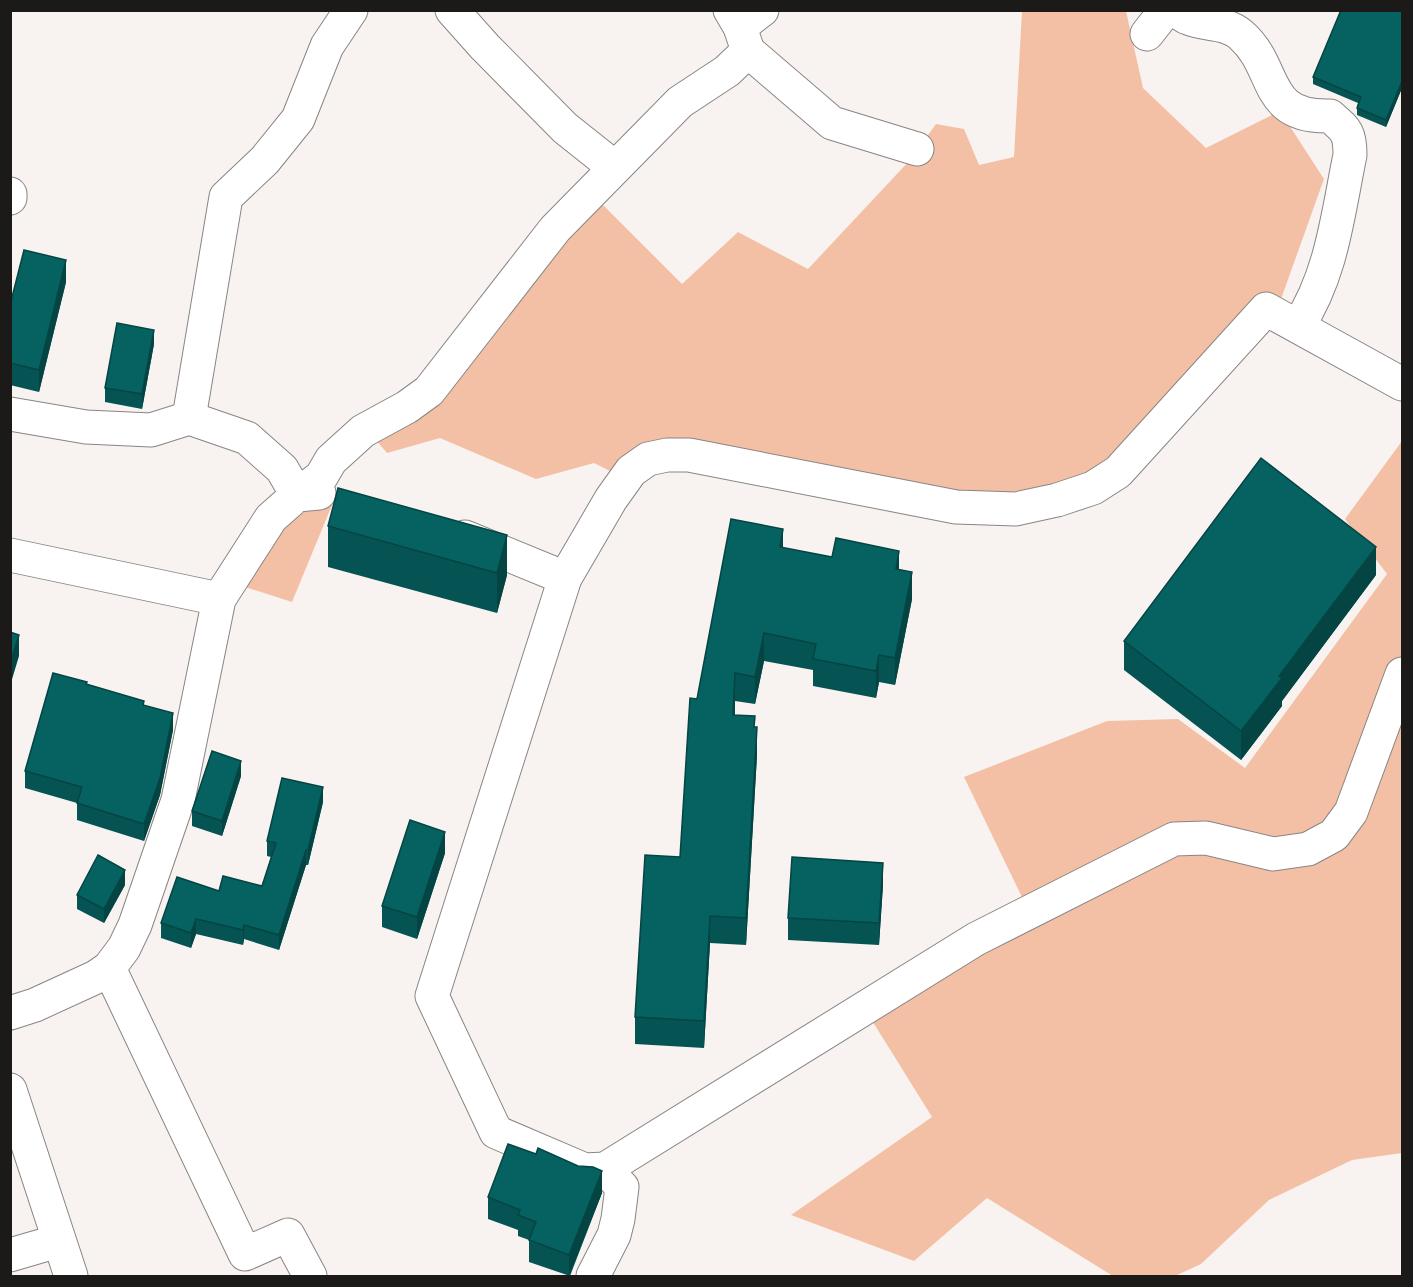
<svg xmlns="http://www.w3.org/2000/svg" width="1413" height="1287" viewBox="0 0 1413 1287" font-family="'Work Sans',sans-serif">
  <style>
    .green { fill: #f4c0a5 }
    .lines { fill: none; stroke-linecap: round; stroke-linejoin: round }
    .minor-casing { stroke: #898583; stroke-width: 35 }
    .minor { stroke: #fff; stroke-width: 33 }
    .wall { fill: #055453 }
    .shaded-wall { fill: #044544 }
    .building { fill: #066261; stroke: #044544; stroke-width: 1.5 }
  </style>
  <rect width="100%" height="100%" fill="#f8f3f1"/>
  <g class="green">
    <polygon points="1022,11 1126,11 1143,88 1206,148 1280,111 1324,179 1281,299 1141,432 1085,475 1013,498 899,484 682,444 612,472 594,463 536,479 440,438 387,453 375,439 565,235 601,203 682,284 738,232 808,269 910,160 936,124 964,129 979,165 1014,157"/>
    <polygon points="1402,441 1402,1153 1352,1160 1269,1200 1201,1264 1175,1276 1113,1276 987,1198 914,1261 791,1215 932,1117 871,1019 1033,920 964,777 1107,721 1178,719 1245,768 1387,574 1345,519"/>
    <polygon points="326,503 332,505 292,602 242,586 284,520"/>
  </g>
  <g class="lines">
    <defs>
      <g id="minor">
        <polyline points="452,10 485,47 565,128 614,167"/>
        <path d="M 1176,10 C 1180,13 1184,17 1188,18 C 1206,26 1225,21 1241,35 C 1279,68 1261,118 1330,116 C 1346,130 1350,132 1350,155 C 1338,213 1332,275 1298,326"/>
        <polyline points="740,27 762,10"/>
        <polyline points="1147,34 1166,10"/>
        <polyline points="748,51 832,123 917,149"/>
        <polyline points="10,194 10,198"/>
        <polyline points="1402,384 1266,309 1118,472 1093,488 1057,500 1016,509 956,507 689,455 667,455 648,459 631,471 611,499 565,578 432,996 496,1132 585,1170 605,1169 976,939 1174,839 1206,838 1273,854 1308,849 1334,835 1351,812 1402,674"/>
        <polyline points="10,414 86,427 151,430 189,418 247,438 282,469 297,495 321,477 331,460 363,431 407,407 429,391 555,229 680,102 727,71 748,51 740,27 730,10"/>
        <polyline points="189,418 226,197 265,160 298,119 327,46 351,10"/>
        <polyline points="465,537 565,578"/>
        <polyline points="10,555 219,599"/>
        <polyline points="109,968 245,1254 288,1235 310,1276"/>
        <polyline points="10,1013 35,1005 96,977 109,968 124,948 135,925 178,800 219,599 271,518 297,495 319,493"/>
        <polyline points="10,1090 71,1276"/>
        <polyline points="10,1255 58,1241"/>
        <polyline points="593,1276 614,1235 618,1219 622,1187 605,1169"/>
      </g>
    </defs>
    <use href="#minor" class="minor-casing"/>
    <use href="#minor" class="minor"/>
  </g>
  <g class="wall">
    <polygon points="1402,10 1402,88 1386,127 1357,115 1357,108 1358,103 1313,84 1313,77"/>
    <polygon points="66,282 39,392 10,385 10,305"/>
    <polygon points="154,344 142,409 105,402 105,388"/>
    <polygon points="328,526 507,575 497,613 328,567"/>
    <polygon points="783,548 899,570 912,599 895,685 879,682 876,698 813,686 813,670 764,661 755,704 735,701 735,715 755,727 757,755 746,945 710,943 704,1048 635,1044 635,1017 680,857 697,699"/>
    <polygon points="1376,575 1282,701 1282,706 1241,760 1124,670 1124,641"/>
    <polygon points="87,685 144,705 173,730 160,795 144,841 77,820 77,803 25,788 25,771"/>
    <polygon points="241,776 222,836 192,826 192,811"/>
    <polygon points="323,802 308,865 306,865 279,950 244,939 243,945 196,934 191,948 161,938 161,923 219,891 262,886 271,857 267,856 267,841"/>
    <polygon points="445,853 417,939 382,927 382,906"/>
    <polygon points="125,885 104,923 77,909 77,895"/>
    <polygon points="883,885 879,945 788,940 788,918"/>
    <polygon points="602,1193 570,1276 529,1262 529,1240 518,1236 518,1230 488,1219 488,1197"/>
  </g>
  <g class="shaded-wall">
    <polygon points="1402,81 1402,88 1386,127 1386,120"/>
    <polygon points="66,260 66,282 39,392 39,370"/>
    <polygon points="154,330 154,344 142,409 142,394"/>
    <polygon points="783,529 783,556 780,547"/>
    <polygon points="507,535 507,575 497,613 497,573"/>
    <polygon points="1376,547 1376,575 1282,701 1282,706 1241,760 1241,731 1279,676"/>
    <polygon points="899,551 899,578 896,569"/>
    <polygon points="912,572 912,599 895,685 895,658"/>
    <polygon points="764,633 764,661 755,704 755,677"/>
    <polygon points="19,635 19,656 10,686 10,664"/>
    <polygon points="879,655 879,682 876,698 876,671"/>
    <polygon points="735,673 735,701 733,742 733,715"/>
    <polygon points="173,713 173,730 160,795 144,841 144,824"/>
    <polygon points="757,727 757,755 746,945 746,918"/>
    <polygon points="241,761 241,776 222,836 222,821"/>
    <polygon points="323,787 323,802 308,865 308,850"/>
    <polygon points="445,832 445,853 417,939 417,917"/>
    <polygon points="306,850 306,865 279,950 279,935"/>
    <polygon points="883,863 883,885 879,945 879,923"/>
    <polygon points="125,870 125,885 104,923 104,909"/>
    <polygon points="710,916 710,943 704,1048 704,1021"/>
    <polygon points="196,919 196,934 191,948 191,933"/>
    <polygon points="244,925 244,939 243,945 243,930"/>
    <polygon points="602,1171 602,1193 569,1276 569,1255"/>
  </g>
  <g class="building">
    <polygon points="1341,10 1402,10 1402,81 1386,120 1357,108 1361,97 1313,77"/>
    <polygon points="24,250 66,260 39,370 10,363 10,305"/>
    <polygon points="117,323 154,330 142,394 105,388"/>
    <polygon points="1261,458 1376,547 1279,676 1282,678 1241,731 1124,641"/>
    <polygon points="338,488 507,535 497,573 328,526"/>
    <polygon points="731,519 783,529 780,547 832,557 836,538 899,551 896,569 912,572 895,658 879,655 876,671 813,659 816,644 764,633 755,677 735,673 733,715 755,716 754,727 757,727 746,918 710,916 704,1021 635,1017 645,855 680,857 690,698 697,699"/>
    <polygon points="10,632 19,635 10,664"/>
    <polygon points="53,673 87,682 86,684 144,701 143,705 173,713 160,778 144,824 77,803 82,787 25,771"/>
    <polygon points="212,751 241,761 222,821 192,811"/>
    <polygon points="282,778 323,787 308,850 306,850 279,935 244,925 243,930 196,919 191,933 161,923 177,877 219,891 223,876 262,886 276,843 267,841"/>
    <polygon points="410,820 445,832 417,917 382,906"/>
    <polygon points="98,855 125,870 104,909 77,895"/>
    <polygon points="792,857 883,863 879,923 788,918"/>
    <polygon points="508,1144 536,1154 538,1148 578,1166 593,1167 602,1171 569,1255 529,1240 536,1222 518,1215 520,1210 488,1197"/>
  </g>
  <rect width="1413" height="1287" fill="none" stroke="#1b1a19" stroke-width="24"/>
</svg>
